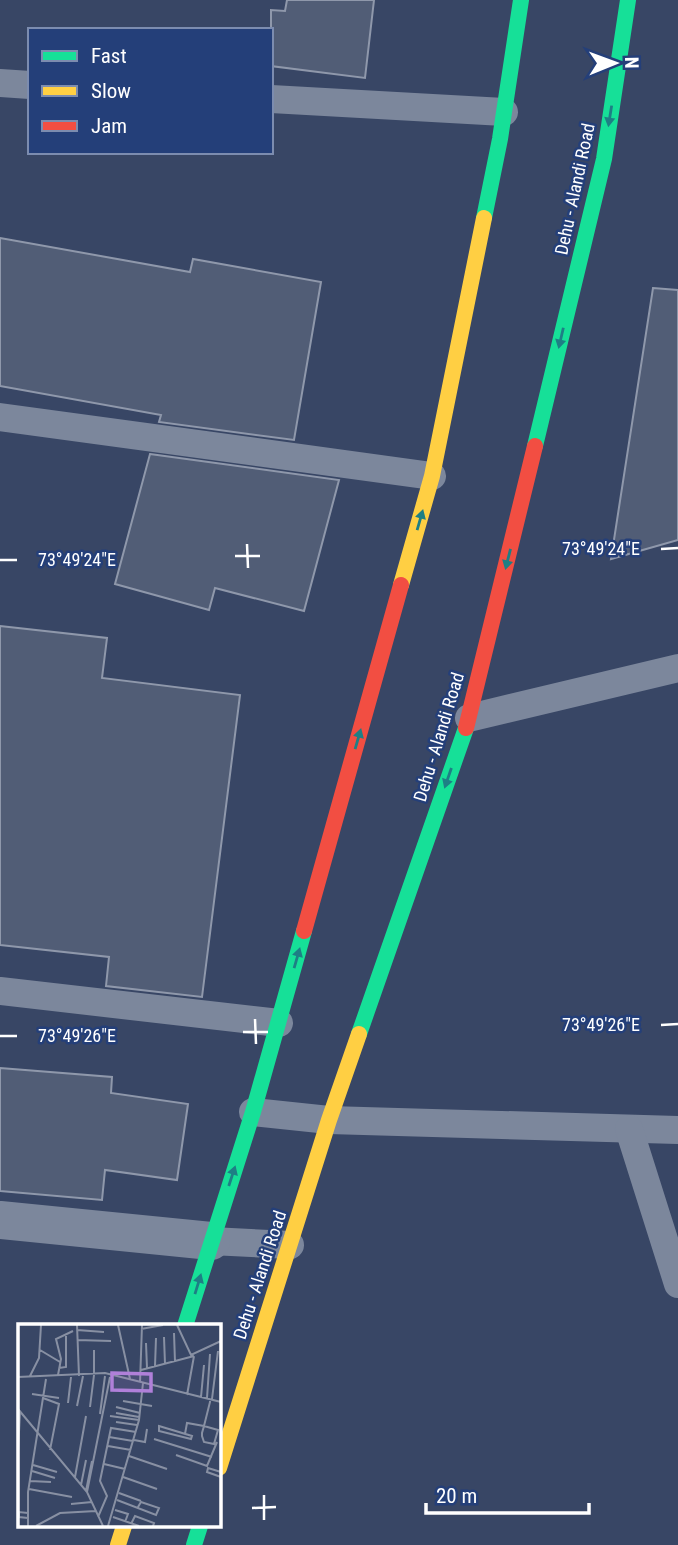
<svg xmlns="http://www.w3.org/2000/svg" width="678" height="1545" viewBox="0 0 678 1545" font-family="'Roboto Condensed',sans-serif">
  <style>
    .building { fill: #515d76; stroke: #8f98ab; stroke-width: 2 }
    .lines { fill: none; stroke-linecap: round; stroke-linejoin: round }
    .lane { stroke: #7c879c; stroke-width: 28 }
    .street { stroke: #7c879c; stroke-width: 38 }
    .fast { stroke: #16e098; stroke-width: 16 }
    .slow { stroke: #ffcf43; stroke-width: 16 }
    .jam { stroke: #f24e42; stroke-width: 16 }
    .oneway { fill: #1e7f85 }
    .ticks { fill: none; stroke: #fff; stroke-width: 2.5 }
    .labels { text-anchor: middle; stroke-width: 5; stroke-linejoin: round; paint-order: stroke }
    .street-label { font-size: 18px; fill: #fff; stroke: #243f79 }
    .inset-road { fill: none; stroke: #8890a3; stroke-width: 2 }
    .view { fill: #b080d9; fill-opacity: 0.15; stroke: #b080d9; stroke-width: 3.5 }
    .inset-edge { fill: none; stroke: #fff; stroke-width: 3.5 }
    .ticks-label { font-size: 18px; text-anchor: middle; fill: #fff; stroke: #243f79; stroke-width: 5; stroke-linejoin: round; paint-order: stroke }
  </style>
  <rect width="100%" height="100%" fill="#384665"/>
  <g class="building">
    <polygon points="287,0 374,0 365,78 271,66 271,10 285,11"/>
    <polygon points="0,238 190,272 193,259 321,282 294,440 159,422 161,415 0,386"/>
    <polygon points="653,288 678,290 678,540 611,559"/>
    <polygon points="150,454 339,480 304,611 215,588 209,610 115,584"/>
    <polygon points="0,626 107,638 102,678 240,695 202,997 106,986 109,957 0,945"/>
    <polygon points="0,1068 112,1077 111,1093 188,1104 177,1180 105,1170 102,1200 0,1191"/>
  </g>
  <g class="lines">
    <g class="lane">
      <polyline points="0,83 30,85"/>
      <polyline points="271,99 504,112"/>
      <polyline points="0,417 432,476"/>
      <polyline points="469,718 678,668"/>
      <polyline points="0,991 279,1023"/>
      <polyline points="253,1112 329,1120 678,1130"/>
      <polyline points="629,1129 678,1284"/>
      <polyline points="211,1241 290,1245"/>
    </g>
    <polyline class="street" points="0,1220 211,1241"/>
    <g class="fast">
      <polyline points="484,218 500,139 521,0"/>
      <polyline points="535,446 604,159 628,0"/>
      <polyline points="359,1034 466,728"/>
      <polyline points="185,1326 253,1112 304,931"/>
      <polyline points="194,1545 200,1526"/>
    </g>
    <g class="slow">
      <polyline points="401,585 432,476 484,218"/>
      <polyline points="219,1468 329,1120 359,1034"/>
      <polyline points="118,1545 124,1526"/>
    </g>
    <g class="jam">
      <polyline points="466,728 535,446"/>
      <polyline points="304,931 401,585"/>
    </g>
  </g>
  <defs><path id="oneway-solid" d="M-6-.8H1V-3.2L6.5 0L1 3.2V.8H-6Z" transform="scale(1.75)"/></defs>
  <g class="oneway">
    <use href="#oneway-solid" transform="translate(610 116) rotate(99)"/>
    <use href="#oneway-solid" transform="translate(561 338) rotate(103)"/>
    <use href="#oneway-solid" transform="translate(420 520) rotate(-74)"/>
    <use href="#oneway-solid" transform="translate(508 559) rotate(104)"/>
    <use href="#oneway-solid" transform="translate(358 739) rotate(-74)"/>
    <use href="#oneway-solid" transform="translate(448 778) rotate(109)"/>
    <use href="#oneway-solid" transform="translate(297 958) rotate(-74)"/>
    <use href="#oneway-solid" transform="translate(232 1176) rotate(-72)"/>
    <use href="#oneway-solid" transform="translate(198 1284) rotate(-73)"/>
  </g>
  <path class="ticks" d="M 247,544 L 248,568M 661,549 L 678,548M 235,556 L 260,556M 0,560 L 17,560M 255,1019 L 256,1044M 661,1025 L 678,1024M 243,1032 L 268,1032M 0,1036 L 17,1036M 264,1495 L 264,1520M 252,1508 L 276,1507"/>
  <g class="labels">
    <g class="street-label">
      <text transform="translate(575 189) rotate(-78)" y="6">Dehu - Alandi Road</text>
      <text transform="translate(439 737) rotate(-73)" y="6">Dehu - Alandi Road</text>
      <text transform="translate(260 1275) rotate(-72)" y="6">Dehu - Alandi Road</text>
    </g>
  </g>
  <g transform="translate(18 1324)">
    <rect width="203" height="203" fill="#384665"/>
    <path class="inset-road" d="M 59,1 L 61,52M 100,1 L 112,55M 159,1 L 173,31 L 203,17M 123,5 L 145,1M 59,6 L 86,8M 156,9 L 157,38M 146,13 L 147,40M 59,16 L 93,17M 128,19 L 129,44M 22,26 L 42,38M 137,42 L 138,14M 41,44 L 48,43 L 48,12M 123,46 L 176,32M 76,49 L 76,26M 40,51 L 43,35 L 38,15 L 55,7M 12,52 L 21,34 L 23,1M 0,53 L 87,49 L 203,78M 122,59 L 124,1M 14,70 L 41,74M 169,71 L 176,32M 183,73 L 186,41M 25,74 L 41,80 L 32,126M 189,74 L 192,30M 194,75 L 200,27M 105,77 L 134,82M 50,79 L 53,53M 59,82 L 65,52M 72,83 L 76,51M 98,83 L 122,89M 0,85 L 69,168 L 85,202M 98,89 L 121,93M 82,90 L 87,52M 92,92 L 121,96M 98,98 L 119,101M 141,102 L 174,112 L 173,115 L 141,107 ZM 167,110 L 169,99 L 186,102 L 200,106 L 196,120 L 186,118 L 184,112 L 184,109 L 186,102 L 192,78 L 192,75M 91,113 L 115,117M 136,115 L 194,133M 116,116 L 127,118 L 129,105M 90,122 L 113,126M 0,128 L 2,88M 158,131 L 189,142 L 199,118M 111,132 L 149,145M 86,140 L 107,145M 15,141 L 39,148M 14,147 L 37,154M 203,148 L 190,144 L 189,148 L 203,153M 57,153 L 68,92M 105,153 L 139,165M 12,157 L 33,158M 63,161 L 68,136M 11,165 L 54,173M 68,167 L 74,137M 69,168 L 92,53M 101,169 L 123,177M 99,176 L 138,191 L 141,184 L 123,178 L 120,183M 53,180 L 74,178M 97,186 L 110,190 L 107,198M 80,193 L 89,172 L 82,157 L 93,104 L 118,108M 95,193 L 121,202M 10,194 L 1,193 L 1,188 L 10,189M 113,200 L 117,192 L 136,199 L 135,202M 10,202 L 10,168 L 28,55M 18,202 L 42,189 L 78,187M 90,202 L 121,96 L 125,59"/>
    <path class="view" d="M 94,49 L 133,50 L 133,67 L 94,66 Z"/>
    <rect width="203" height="203" class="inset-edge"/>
  </g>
  <g class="ticks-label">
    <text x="601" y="555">73°49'24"E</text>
    <text x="77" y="566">73°49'24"E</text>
    <text x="601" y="1031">73°49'26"E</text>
    <text x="77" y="1042">73°49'26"E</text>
  </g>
  <rect x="28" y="28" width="245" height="126" fill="#243f79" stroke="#7c8caf" stroke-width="2"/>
  <rect x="42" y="51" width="35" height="10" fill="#16e098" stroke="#7c8caf" stroke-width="2"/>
  <text x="91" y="63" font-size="21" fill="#ffffff">Fast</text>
  <rect x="42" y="86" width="35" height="10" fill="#ffcf43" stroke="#7c8caf" stroke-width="2"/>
  <text x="91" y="98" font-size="21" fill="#ffffff">Slow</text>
  <rect x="42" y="121" width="35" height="10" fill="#f24e42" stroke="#7c8caf" stroke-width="2"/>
  <text x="91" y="133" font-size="21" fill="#ffffff">Jam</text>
  <g transform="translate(615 63) rotate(89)" stroke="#243f79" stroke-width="5" paint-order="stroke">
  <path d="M0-5L12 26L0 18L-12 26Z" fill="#ffffff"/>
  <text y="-10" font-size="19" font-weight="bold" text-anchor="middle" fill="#ffffff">N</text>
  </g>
  <path d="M426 1503v10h163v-10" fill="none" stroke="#ffffff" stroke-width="3.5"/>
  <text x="436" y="1503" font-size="21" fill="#ffffff" stroke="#243f79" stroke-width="5" paint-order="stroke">20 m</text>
</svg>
